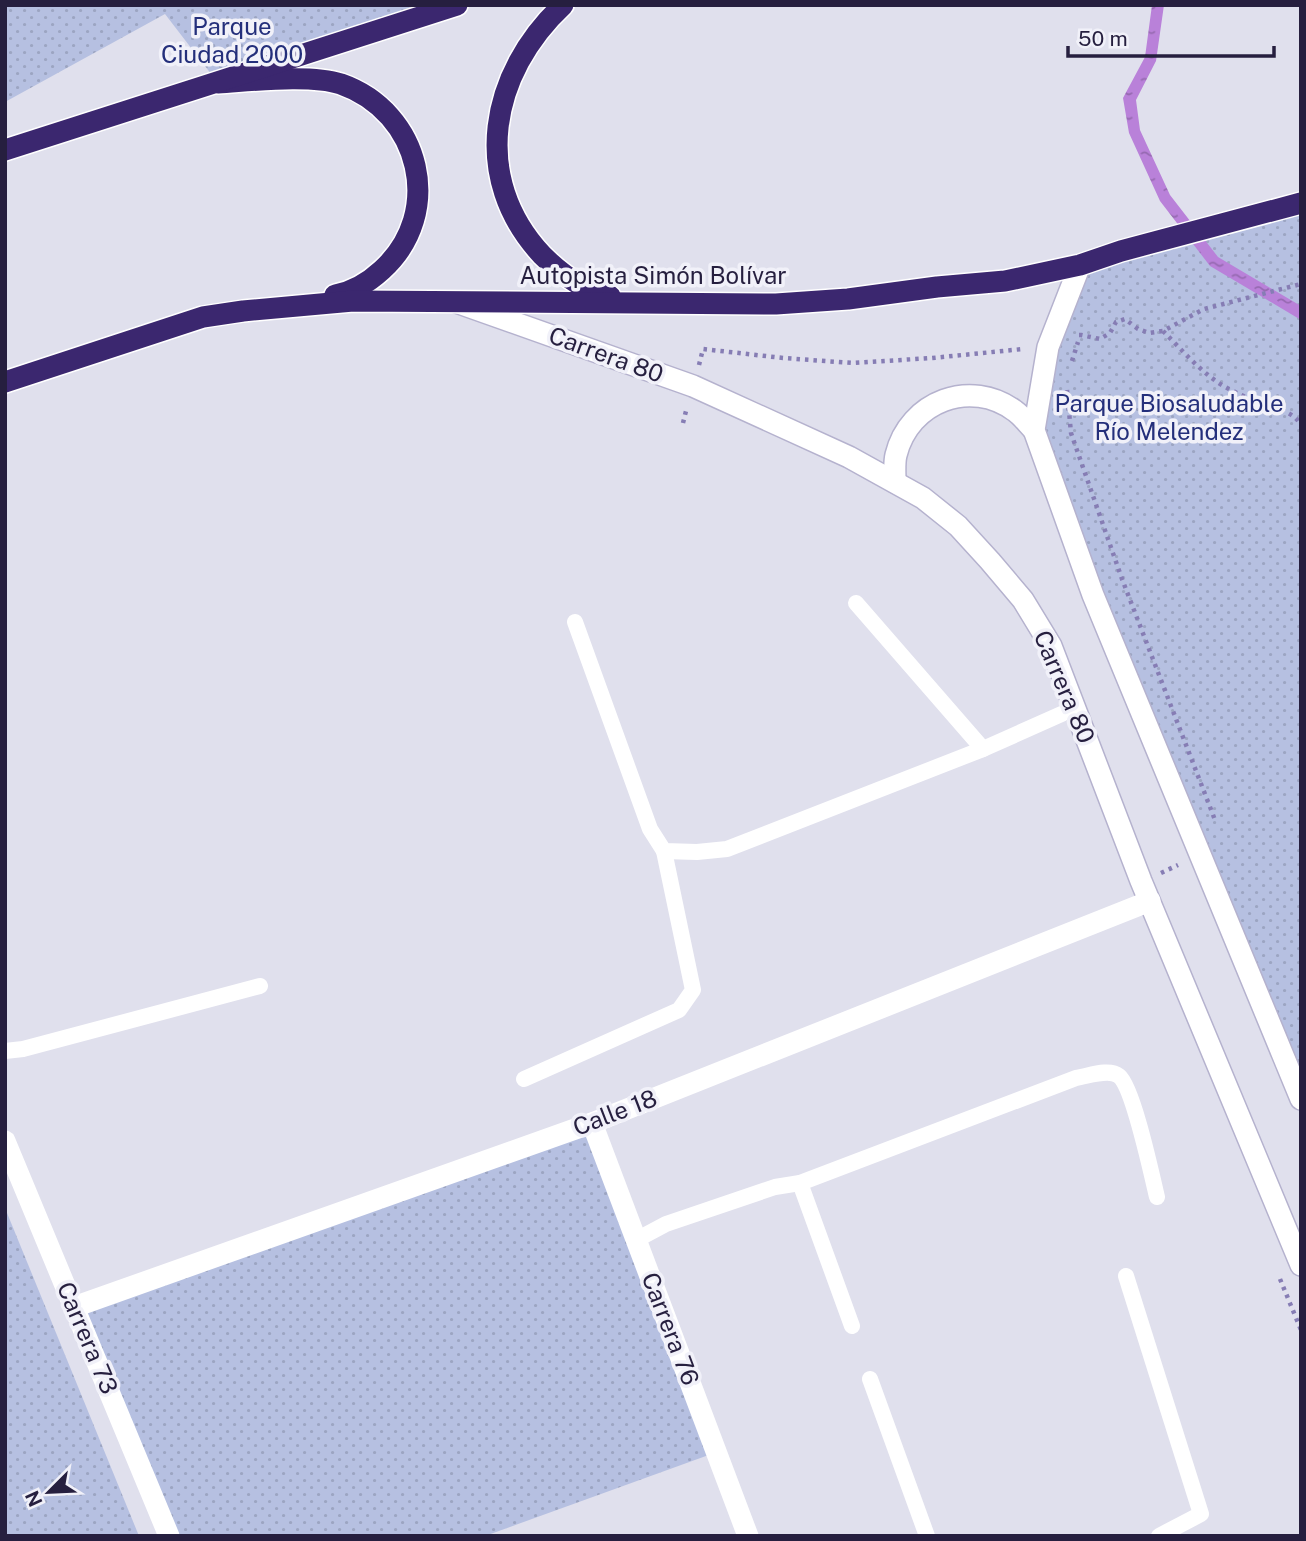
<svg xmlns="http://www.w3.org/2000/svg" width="1306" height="1541" viewBox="0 0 1306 1541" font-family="'Public Sans',sans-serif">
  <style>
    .park { fill: url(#park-dots) }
    .water { fill: url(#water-ripples) }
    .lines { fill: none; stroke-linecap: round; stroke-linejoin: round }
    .secondary-casing { stroke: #b5b2ce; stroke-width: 24 }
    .highway-casing { stroke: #fff; stroke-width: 24 }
    .path { stroke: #867db4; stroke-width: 4.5; stroke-dasharray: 3.5 5; stroke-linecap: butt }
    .lane { stroke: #fff; stroke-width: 16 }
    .street { stroke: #fff; stroke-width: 21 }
    .secondary { stroke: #fff; stroke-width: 21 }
    .highway { stroke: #3b276f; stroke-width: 21 }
    .labels { text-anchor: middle; stroke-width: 7; stroke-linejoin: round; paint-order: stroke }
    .park-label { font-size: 24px; fill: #242f7b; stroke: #f1f1f9 }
    .street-label { font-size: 24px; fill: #261f3f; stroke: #f1f1f9 }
  </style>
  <defs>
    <pattern id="park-dots" width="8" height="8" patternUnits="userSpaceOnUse" patternTransform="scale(1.75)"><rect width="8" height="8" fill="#b6c0e1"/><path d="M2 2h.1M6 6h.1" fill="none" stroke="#9ca5c2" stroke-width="1.8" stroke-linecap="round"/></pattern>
    <pattern id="water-ripples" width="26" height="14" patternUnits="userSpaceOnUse" patternTransform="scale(1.75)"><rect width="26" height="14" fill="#b981d9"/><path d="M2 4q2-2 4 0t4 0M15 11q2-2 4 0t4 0" fill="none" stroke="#9669b1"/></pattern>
  </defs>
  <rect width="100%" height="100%" fill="#e0e0ed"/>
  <g class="park">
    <polygon points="5,5 457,5 218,83 165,14 5,102"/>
    <polygon points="1301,203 1301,1099 1034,430 1080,265"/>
    <polygon points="592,1123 717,1452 485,1536 169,1536 74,1307"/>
    <polygon points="5,1208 139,1536 5,1536"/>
  </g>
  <polygon class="water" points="1152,5 1164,5 1156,61 1136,100 1140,130 1170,195 1218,257 1301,306 1301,320 1210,266 1160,201 1129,133 1123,98 1145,57"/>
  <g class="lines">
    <defs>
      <g id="secondary">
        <polyline points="1080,265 1048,347 1034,430 1093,595 1301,1099"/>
        <polyline points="459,303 693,386 849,457 923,498 958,526 990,561 1023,600 1051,646 1141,881 1301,1265"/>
        <path d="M 895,482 C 895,473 894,463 896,455 C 909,401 971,378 1015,411 C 1022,416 1028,424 1034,430"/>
      </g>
      <g id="highway">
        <path d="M 563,5 C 490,73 470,178 542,255 C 561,274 583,291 610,296"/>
        <path d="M 218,83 C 252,81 310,74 341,84 C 421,112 445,213 382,270 C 369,282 352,292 335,295"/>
        <polyline points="5,150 457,5"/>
        <polyline points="5,382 203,317 243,311 353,301 776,304 848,299 937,287 1005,281 1080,265 1121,251 1301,203"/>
      </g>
    </defs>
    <use href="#secondary" class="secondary-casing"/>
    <use href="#highway" class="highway-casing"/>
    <g class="path">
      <path d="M 1163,331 C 1182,350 1205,377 1229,389 C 1237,393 1245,397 1253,400 C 1269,407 1292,409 1301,425"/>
      <polyline points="1079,335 1081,335 1100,339 1110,333 1116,322 1125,319 1138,329 1149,333 1163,331 1204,309 1301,284"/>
      <polyline points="1072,361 1078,342"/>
      <polyline points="699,365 703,349 783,358 853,363 932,358 1023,349"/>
      <polyline points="1067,390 1071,433 1122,579 1215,820"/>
      <polyline points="683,423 687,407"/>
      <polyline points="1161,873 1178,865"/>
      <polyline points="1280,1279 1301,1330"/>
    </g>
    <g class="lane">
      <polyline points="856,603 983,749 1075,708"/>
      <polyline points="575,622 650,829 664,851 697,852 727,849 983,749"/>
      <polyline points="5,1051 23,1049 260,986"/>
      <polyline points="524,1079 679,1010 693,990 664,851"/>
      <polyline points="800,1183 852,1326"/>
      <path d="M 636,1240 L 666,1224 L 775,1187 L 800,1183 L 1076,1078 C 1089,1076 1109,1068 1119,1076 C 1133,1087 1152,1176 1157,1197"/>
      <polyline points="1126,1276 1201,1514 1159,1536"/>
      <polyline points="870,1379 927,1536"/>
    </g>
    <g class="street">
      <polyline points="592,1123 748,1536"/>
      <polyline points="5,1141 169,1536"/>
      <polyline points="74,1307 592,1123 1150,901"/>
    </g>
    <use href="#secondary" class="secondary"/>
    <use href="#highway" class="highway"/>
  </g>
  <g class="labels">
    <g class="park-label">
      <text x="232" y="35">Parque<tspan x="232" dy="28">Ciudad 2000</tspan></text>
      <text x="1169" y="412">Parque Biosaludable<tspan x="1169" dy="28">Río Melendez</tspan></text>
    </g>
    <g class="street-label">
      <text x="653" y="284">Autopista Simón Bolívar</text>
      <text transform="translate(606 355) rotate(20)" y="8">Carrera 80</text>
      <text transform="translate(1064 687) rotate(67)" y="8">Carrera 80</text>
      <text transform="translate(615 1113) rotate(-21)" y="8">Calle 18</text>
      <text transform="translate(670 1329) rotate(69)" y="8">Carrera 76</text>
      <text transform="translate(87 1338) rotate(67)" y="8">Carrera 73</text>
    </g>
  </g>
  <rect width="1306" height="1541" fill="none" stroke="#261f3f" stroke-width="14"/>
  <g transform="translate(49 1492) rotate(246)" stroke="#f1f1f9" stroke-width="5" paint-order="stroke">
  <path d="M0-5L12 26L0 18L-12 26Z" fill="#261f3f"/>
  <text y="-10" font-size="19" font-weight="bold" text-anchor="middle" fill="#261f3f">N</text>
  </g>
  <path d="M1068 46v10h206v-10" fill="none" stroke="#261f3f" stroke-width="3.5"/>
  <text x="1078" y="46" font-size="21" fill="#261f3f" stroke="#f1f1f9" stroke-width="5" paint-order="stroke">50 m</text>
</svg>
